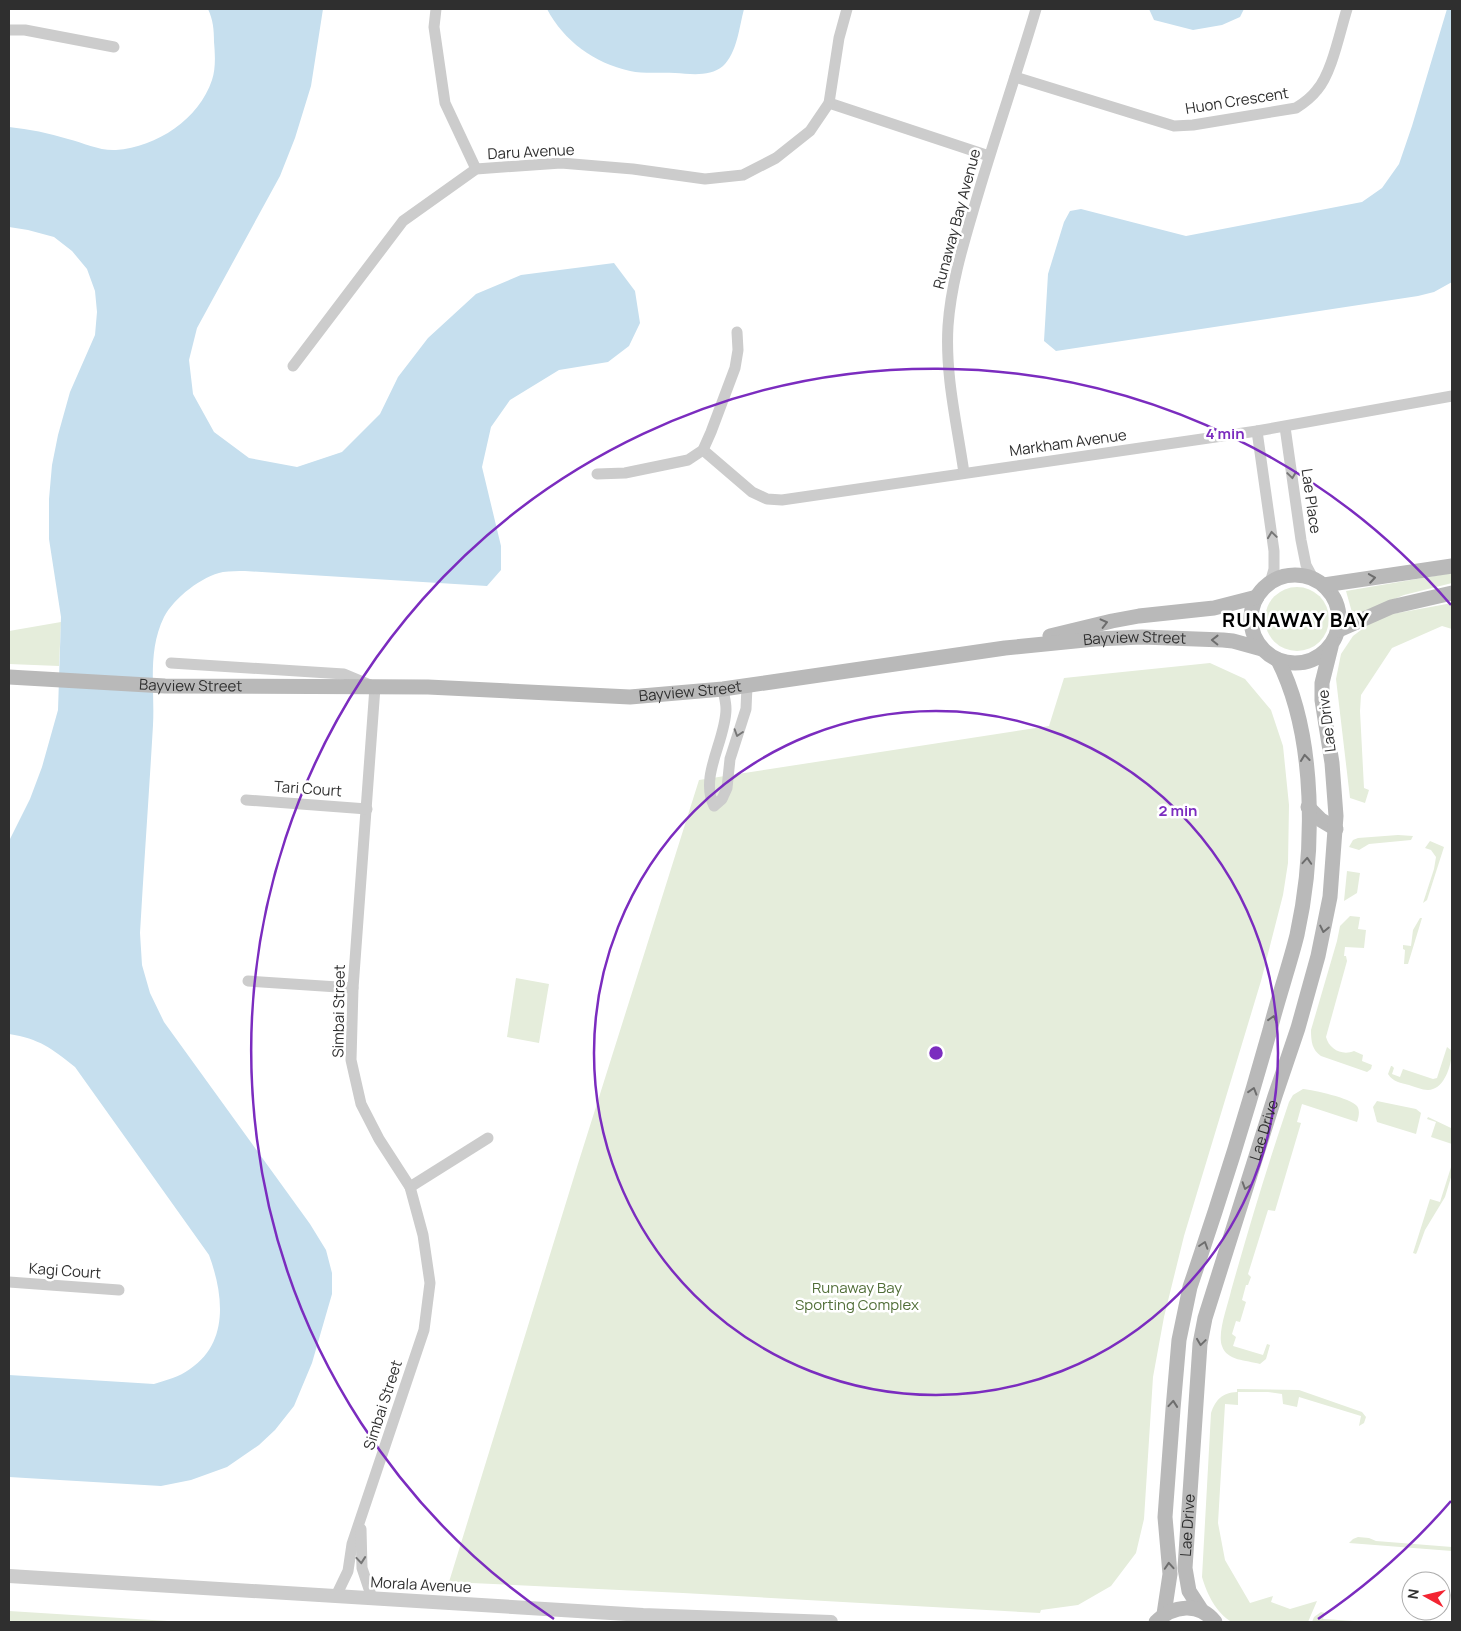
<svg xmlns="http://www.w3.org/2000/svg" width="1461" height="1631" viewBox="0 0 1461 1631" font-family="Manrope,sans-serif">
  <style>
    .green { fill: #e5eddb }
    .water { fill: #c6dfee }
    .lines { fill: none; stroke-linecap: round; stroke-linejoin: round }
    .minor { stroke: #ccc; stroke-width: 11 }
    .tertiary { stroke: #ccc; stroke-width: 14 }
    .secondary { stroke: #b9b9b9; stroke-width: 15 }
    .oneway { stroke: #767676 }
    .oneway2 { stroke: #6d6d6d }
    .ring { fill: none; stroke: #7b2cbf; stroke-width: 2.5 }
    .labels { text-anchor: middle; stroke-width: 5; stroke-linejoin: round; paint-order: stroke }
    .street-label { font-size: 15px; fill: #2f2f2f; stroke: #fff }
    .park-label { font-size: 15px; fill: #516e38; stroke: #fff }
    .district-label { font-size: 20px; font-weight: bold; letter-spacing: 1px; fill: #000; stroke: #fff }
    .centre { fill: #7b2cbf; stroke: #fff; stroke-width: 2.5 }
    .ring-label { font-size: 15px; text-anchor: middle; font-weight: bold; fill: #7b2cbf; stroke: #fff; stroke-width: 5; stroke-linejoin: round; paint-order: stroke }
  </style>
  <rect width="100%" height="100%" fill="#fff"/>
  <g class="green">
    <polygon points="1452,573 1452,583 1404,595 1353,616 1346,591"/>
    <circle cx="1297" cy="619" r="32"/>
    <polygon points="1452,603 1452,629 1442,626 1392,648 1361,695 1360,711 1364,788 1369,790 1365,803 1350,798 1336,679 1341,654 1353,636 1369,624 1387,615"/>
    <polygon points="61,622 59,666 9,664 9,631"/>
    <polygon points="1210,663 1245,679 1271,710 1283,746 1289,805 1288,863 1283,895 1261,981 1184,1236 1164,1317 1153,1377 1144,1519 1136,1553 1111,1586 1078,1605 1041,1610 1040,1613 683,1593 449,1582 577,1167 699,780 1049,726 1064,678"/>
    <polygon points="1398,835 1413,836 1411,840 1369,844 1359,850 1349,847 1353,840 1358,838"/>
    <polygon points="1430,841 1444,847 1427,900 1423,903 1434,869 1436,857 1431,850 1425,848"/>
    <polygon points="1347,871 1360,873 1357,893 1344,901"/>
    <path d="M 1350,916 L 1360,917 L 1358,929 L 1366,930 L 1364,948 L 1345,947 L 1344,956 L 1346,956 L 1347,961 L 1326,1037 C 1329,1049 1342,1056 1354,1051 L 1363,1055 L 1362,1061 L 1372,1065 L 1371,1069 L 1367,1072 L 1321,1056 C 1312,1050 1311,1041 1311,1030 L 1337,941 L 1340,926 Z"/>
    <polygon points="1420,918 1422,918 1408,964 1404,964 1405,950 1403,949 1403,945 1411,946 1413,930"/>
    <polygon points="516,978 549,984 539,1043 507,1037"/>
    <path d="M 1447,1047 L 1452,1051 C 1452,1062 1446,1085 1433,1089 C 1426,1092 1416,1087 1409,1085 C 1401,1083 1393,1082 1388,1074 L 1391,1066 L 1392,1066 L 1394,1068 L 1392,1074 L 1400,1077 L 1403,1069 L 1433,1079 L 1437,1078 Z"/>
    <path d="M 1303,1089 C 1314,1090 1350,1098 1357,1106 C 1360,1110 1359,1117 1357,1122 L 1302,1104 L 1297,1122 L 1301,1123 L 1275,1211 L 1268,1210 L 1248,1274 L 1251,1277 L 1248,1285 L 1246,1285 L 1242,1300 L 1246,1302 L 1240,1322 L 1236,1321 L 1232,1334 L 1236,1337 L 1233,1346 L 1263,1355 L 1267,1344 L 1270,1345 L 1266,1359 L 1260,1364 C 1246,1360 1227,1361 1222,1346 C 1217,1333 1228,1305 1231,1291 C 1249,1227 1268,1164 1289,1102 L 1293,1095 Z"/>
    <polygon points="1377,1101 1416,1109 1421,1113 1416,1134 1377,1122 1373,1107"/>
    <polygon points="1428,1117 1451,1128 1452,1130 1452,1144 1431,1137 1436,1122 1427,1119"/>
    <polygon points="1452,1164 1452,1174 1445,1197 1425,1230 1417,1252 1416,1254 1413,1253 1430,1199 1440,1202"/>
    <path d="M 1237,1389 L 1299,1390 L 1362,1412 L 1366,1417 L 1364,1423 L 1359,1426 L 1361,1416 L 1299,1397 L 1297,1407 L 1283,1404 L 1282,1394 L 1268,1392 L 1238,1392 L 1238,1405 L 1225,1404 L 1218,1523 L 1225,1560 L 1250,1603 L 1273,1596 L 1271,1602 L 1290,1609 L 1317,1601 L 1308,1622 L 1232,1622 C 1216,1613 1207,1594 1202,1577 L 1211,1413 C 1216,1399 1222,1393 1237,1392 Z"/>
    <polygon points="1358,1537 1369,1538 1376,1541 1452,1547 1452,1551 1349,1543 1353,1539"/>
    <polygon points="9,1611 184,1622 9,1622"/>
    <polygon points="1321,1612 1325,1613 1323,1619 1370,1622 1312,1622 1314,1617"/>
  </g>
  <g class="water">
    <path d="M 208,9 L 323,9 L 311,86 L 295,138 L 280,176 L 197,328 L 189,360 L 193,394 L 214,432 L 249,458 L 297,467 L 342,452 L 380,414 L 398,377 L 428,338 L 476,294 L 521,275 L 614,263 L 635,291 L 640,323 L 629,346 L 608,362 L 559,370 L 510,400 L 491,427 L 482,467 L 501,546 L 501,570 L 487,586 L 245,571 C 238,571 230,571 223,572 C 202,576 174,598 164,617 C 147,652 155,688 153,725 C 149,794 144,864 140,933 L 142,965 L 150,993 L 164,1022 L 310,1224 L 326,1250 L 332,1273 L 332,1294 L 312,1363 L 294,1406 L 275,1430 L 259,1445 L 227,1467 L 191,1480 L 161,1486 L 9,1477 L 9,1375 L 154,1384 C 167,1380 179,1377 190,1369 C 230,1342 223,1293 209,1255 L 75,1067 C 51,1048 40,1039 9,1034 L 9,841 L 30,799 L 42,767 L 58,710 L 61,617 L 49,539 L 49,499 L 52,465 L 58,435 L 70,392 L 95,335 L 97,312 L 95,291 L 87,269 L 72,251 L 54,237 L 28,230 L 9,227 L 9,127 C 29,129 49,133 68,139 C 84,143 100,151 116,150 C 157,147 199,119 212,80 C 216,69 215,53 214,42 C 214,29 213,20 208,9 Z"/>
    <path d="M 547,9 L 744,9 C 739,28 737,53 723,66 C 710,77 691,74 675,73 C 661,72 644,74 630,71 C 594,63 564,41 547,9 Z"/>
    <polygon points="1149,9 1244,9 1240,17 1222,25 1193,30 1154,20"/>
    <polygon points="1447,9 1452,9 1452,282 1434,292 1418,296 1056,351 1044,341 1048,274 1064,222 1070,211 1081,209 1186,236 1362,202 1382,188 1399,164 1412,126"/>
  </g>
  <g class="lines">
    <g class="minor">
      <polyline points="436,9 434,27 445,103 476,169"/>
      <polyline points="9,30 25,30 114,47"/>
      <path d="M 1015,77 L 1174,126 L 1193,125 L 1296,108 C 1304,103 1311,98 1317,90 C 1332,73 1340,31 1347,9"/>
      <polyline points="829,103 989,156"/>
      <polyline points="293,366 403,221 476,169 561,163 633,169 705,179 743,175 776,158 810,131 829,103 839,38 847,9"/>
      <polyline points="1285,427 1301,540 1306,565 1313,578"/>
      <polyline points="1257,431 1274,551 1274,569 1270,583"/>
      <polyline points="703,450 752,492 767,499 782,500 1257,431 1452,396"/>
      <path d="M 964,473 C 957,424 945,376 948,326 C 951,283 964,242 976,201 C 995,136 1017,73 1036,9"/>
      <polyline points="597,474 625,473 688,460 703,450 711,432 735,368 738,350 737,332"/>
      <polyline points="171,663 344,674 375,687 353,988 351,1060 361,1104 379,1139 410,1187 423,1235 430,1283 424,1330 352,1544 348,1571 336,1596"/>
      <path d="M 723,689 C 724,696 726,702 726,709 C 726,740 699,776 714,806 L 722,799 L 727,788 L 730,759 L 746,709 L 747,686"/>
      <polyline points="246,800 367,809"/>
      <polyline points="248,981 353,988"/>
      <polyline points="410,1187 488,1138"/>
      <polyline points="9,1282 119,1290"/>
      <polyline points="361,1529 362,1568 372,1598"/>
    </g>
    <polyline class="tertiary" points="9,1576 643,1615 831,1622"/>
    <g class="secondary">
      <circle cx="1295" cy="619" r="44"/>
      <polyline points="1324,585 1452,566"/>
      <polyline points="1339,630 1391,607 1452,593"/>
      <polyline points="1050,636 1112,621 1139,616 1214,608 1257,597"/>
      <path id="s1" d="M 9,677 L 165,686 L 428,687 L 630,697 L 723,689 L 1005,648 L 1095,639 L 1142,637 L 1223,640 L 1233,641 L 1262,649"/>
      <polyline points="1308,807 1321,820 1336,829"/>
      <path id="s2" d="M 1202,1611 L 1189,1591 L 1185,1568 L 1200,1344 L 1205,1318 L 1275,1096 L 1298,1028 L 1318,956 L 1330,897 L 1336,816 L 1332,763 L 1322,700 L 1322,683 L 1331,647"/>
      <path d="M 1164,1614 L 1170,1574 L 1165,1517 L 1173,1409 L 1179,1340 L 1190,1287 C 1219,1202 1246,1116 1270,1030 C 1278,998 1289,967 1297,935 C 1315,853 1317,737 1278,660"/>
      <path d="M 1156,1622 C 1173,1605 1199,1602 1215,1622"/>
    </g>
  </g>
  <defs><path id="oneway-chevron" d="M-2-3.5L2.5 0L-2 3.5" fill="none" stroke-width="1.6" stroke-linecap="round" stroke-linejoin="round" transform="scale(1.25)"/></defs>
  <g class="oneway">
    <use href="#oneway-chevron" transform="translate(1292 475) rotate(82)"/>
    <use href="#oneway-chevron" transform="translate(1272 535) rotate(-98)"/>
    <use href="#oneway-chevron" transform="translate(738 733) rotate(108)"/>
    <use href="#oneway-chevron" transform="translate(361 1560) rotate(85)"/>
  </g>
  <g class="oneway2">
    <use href="#oneway-chevron" transform="translate(1372 578) rotate(-9)"/>
    <use href="#oneway-chevron" transform="translate(1104 623) rotate(-14)"/>
    <use href="#oneway-chevron" transform="translate(1215 640) rotate(-179)"/>
    <use href="#oneway-chevron" transform="translate(1305 758) rotate(-96)"/>
    <use href="#oneway-chevron" transform="translate(1307 861) rotate(-86)"/>
    <use href="#oneway-chevron" transform="translate(1324 929) rotate(102)"/>
    <use href="#oneway-chevron" transform="translate(1273 1019) rotate(-73)"/>
    <use href="#oneway-chevron" transform="translate(1253 1091) rotate(-73)"/>
    <use href="#oneway-chevron" transform="translate(1246 1186) rotate(108)"/>
    <use href="#oneway-chevron" transform="translate(1204 1245) rotate(-72)"/>
    <use href="#oneway-chevron" transform="translate(1201 1342) rotate(98)"/>
    <use href="#oneway-chevron" transform="translate(1173 1404) rotate(-85)"/>
    <use href="#oneway-chevron" transform="translate(1169 1566) rotate(-94)"/>
  </g>
  <g class="ring">
    <circle cx="936" cy="1053" r="342"/>
    <path d="M1451 1501A683 683 0 0 1 1318 1619M554 1619A683 683 0 1 1 1451 605"/>
  </g>
  <g class="labels">
    <g class="street-label">
      <text transform="translate(1237 101) rotate(-9)" y="5">Huon Crescent</text>
      <text transform="translate(531 152) rotate(-3)" y="5">Daru Avenue</text>
      <text transform="translate(957 219) rotate(-75)" y="5">Runaway Bay Avenue</text>
      <text transform="translate(1068 443) rotate(-8)" y="5">Markham Avenue</text>
      <text transform="translate(1311 501) rotate(82)" y="5">Lae Place</text>
      <text dy="5" stroke="none"><textPath href="#s1" startOffset="1130">Bayview Street</textPath></text>
      <text dy="5" stroke="none"><textPath href="#s1" startOffset="182">Bayview Street</textPath></text>
      <text dy="5" stroke="none"><textPath href="#s1" startOffset="682">Bayview Street</textPath></text>
      <text transform="translate(1327 721) rotate(-97)" y="5">Lae Drive</text>
      <text transform="translate(308 789) rotate(4)" y="5">Tari Court</text>
      <text transform="translate(339 1011) rotate(-89)" y="5">Simbai Street</text>
      <text dy="5" stroke="none"><textPath href="#s2" startOffset="495">Lae Drive</textPath></text>
      <text transform="translate(65 1271) rotate(4)" y="5">Kagi Court</text>
      <text transform="translate(383 1405) rotate(-72)" y="5">Simbai Street</text>
      <text dy="5" stroke="none"><textPath href="#s2" startOffset="90">Lae Drive</textPath></text>
      <text transform="translate(421 1585) rotate(3)" y="5">Morala Avenue</text>
    </g>
    <g class="park-label">
      <text x="857" y="1293">Runaway Bay<tspan x="857" dy="17">Sporting Complex</tspan></text>
    </g>
    <g class="district-label">
      <text x="1296" y="627">RUNAWAY BAY</text>
    </g>
  </g>
  <circle cx="936" cy="1053" r="8" class="centre"/>
  <g class="ring-label">
    <text x="1225" y="439">4 min</text>
    <text x="1178" y="816">2 min</text>
  </g>
  <rect width="1461" height="1631" fill="none" stroke="#2f2f2f" stroke-width="20"/>
  <g transform="translate(1426 1596) rotate(278)"><circle r="24" fill="#ffffff" stroke="#acacac"/>
  <path d="M0-4L9 19L0 12L-9 19Z" fill="#f32432"/>
  <text y="-8" font-size="14" font-weight="bold" text-anchor="middle" fill="#2f2f2f">N</text>
  </g>
</svg>
